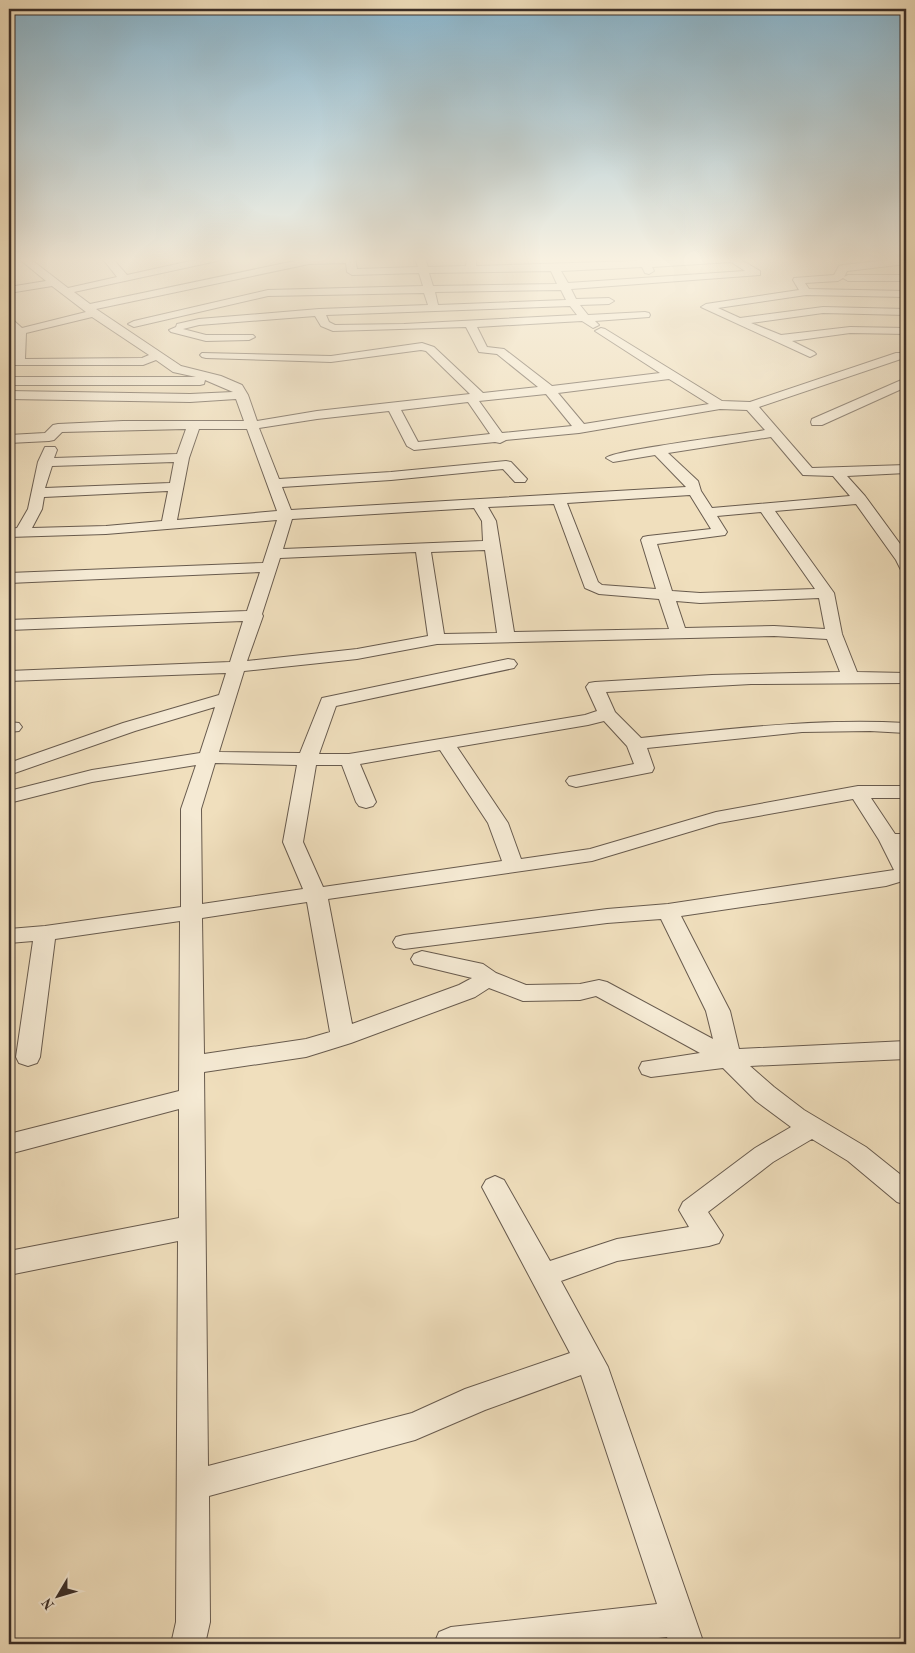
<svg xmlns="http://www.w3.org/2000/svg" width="915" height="1653" viewBox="0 0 915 1653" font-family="'Old Standard TT',serif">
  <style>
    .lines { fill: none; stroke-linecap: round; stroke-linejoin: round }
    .minor-casing { stroke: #685b4e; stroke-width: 2 }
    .minor { fill: #f5ead4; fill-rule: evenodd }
  </style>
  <rect width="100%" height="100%" fill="#f0dfbd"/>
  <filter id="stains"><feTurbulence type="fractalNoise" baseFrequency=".004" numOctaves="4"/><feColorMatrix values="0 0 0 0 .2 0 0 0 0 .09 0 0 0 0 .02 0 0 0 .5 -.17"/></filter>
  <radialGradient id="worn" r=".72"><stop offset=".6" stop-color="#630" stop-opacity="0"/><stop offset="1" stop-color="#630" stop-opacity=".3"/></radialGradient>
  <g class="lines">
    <defs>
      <g id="minor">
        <path d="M 18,258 L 29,258 L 68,288 L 117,277 L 102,258 L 112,258 L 127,275 L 204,258 L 222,258 L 217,261 L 74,292 L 90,304 L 309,258 L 355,258 L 357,269 L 418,267 L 415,258 L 425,258 L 428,267 L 466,266 L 467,258 L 477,258 L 476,266 L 637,261 L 634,258 L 645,258 L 648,261 L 738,258 L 760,271 L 760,275 L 571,289 L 576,299 L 609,298 L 614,301 L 609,304 L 580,305 L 588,315 L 645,312 L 649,313 L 650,315 L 649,317 L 595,321 L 599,325 L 593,328 L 582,321 L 477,327 L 487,347 L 504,349 L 552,386 L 660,373 L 595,331 L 601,328 L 605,329 L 722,401 L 750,402 L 896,353 L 906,353 L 906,359 L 901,359 L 759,407 L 812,468 L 906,465 L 906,473 L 847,476 L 865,496 L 906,552 L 906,572 L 901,570 L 896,560 L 856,504 L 775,511 L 834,593 L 842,634 L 857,672 L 906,673 L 906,683 L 751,684 L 606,692 L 615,712 L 641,738 C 730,729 816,718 906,723 L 906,733 L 870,731 L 802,732 L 647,748 L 654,768 L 652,772 L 576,787 L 569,785 L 566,781 L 569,777 L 634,764 L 627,746 L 604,721 L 588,725 L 457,747 L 508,823 L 521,859 L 590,849 L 716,812 L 858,786 L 906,786 L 906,798 L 871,798 L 895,834 L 906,834 L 906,846 L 902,846 L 906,854 L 906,880 L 886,886 L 681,916 L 730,1011 L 739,1049 L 906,1041 L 906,1059 L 750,1066 L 774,1087 L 804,1110 L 866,1147 L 906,1179 L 906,1205 L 897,1202 L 848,1161 L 812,1139 L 773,1162 L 708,1212 L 723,1235 L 719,1243 L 709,1246 L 617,1261 L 561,1281 L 608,1367 L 704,1644 L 670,1644 L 667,1637 L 605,1644 L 434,1644 L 439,1632 L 451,1627 L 657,1604 L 581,1375 L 485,1410 L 415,1440 L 209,1496 L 210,1622 L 205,1644 L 171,1644 L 176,1622 L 178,1241 L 9,1275 L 9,1251 L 179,1218 L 179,1109 L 9,1154 L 9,1134 L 179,1091 L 180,921 L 55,939 L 40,1057 L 37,1063 L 28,1066 L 19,1063 L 16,1057 L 33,941 L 9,943 L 9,929 L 45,926 L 181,907 L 181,809 L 196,765 L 92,782 L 9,803 L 9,791 L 92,770 L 200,753 L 215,707 L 135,731 L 9,775 L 9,763 L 123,723 L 219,695 L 226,673 L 9,681 L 9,671 L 230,662 L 243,621 L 9,630 L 9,620 L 247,611 L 260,572 L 9,583 L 9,573 L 263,563 L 277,520 L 106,534 L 9,537 L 9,529 L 17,528 L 28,509 L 38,462 L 45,447 L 55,447 L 57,450 L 54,458 L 177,454 L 186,429 L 62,432 L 54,440 L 49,441 L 9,443 L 9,435 L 45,433 L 53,425 L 58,424 L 123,421 L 244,421 L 236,399 L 190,402 L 9,399 L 9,391 L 190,394 L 233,392 L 205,380 L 204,384 L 200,385 L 9,385 L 9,377 L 196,377 L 173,372 L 156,360 L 143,365 L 15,365 L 13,363 L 14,336 L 9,337 L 9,331 L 11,330 L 9,328 L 9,319 L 13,320 L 22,328 L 86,312 L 52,286 L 9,293 L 9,287 L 46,281 ZM 731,262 L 745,271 L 568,283 L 561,271 L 642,267 L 645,273 L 649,274 L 654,271 L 652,267 ZM 346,263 L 347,272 L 352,275 L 419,273 L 423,286 L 268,290 L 134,321 L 128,324 L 134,327 L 268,296 L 424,293 L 428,305 L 319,309 L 199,319 L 177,324 L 176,327 L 169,330 L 171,332 L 206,341 L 249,340 L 255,337 L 253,335 L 206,335 L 183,329 L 199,325 L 315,316 L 321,326 L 333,331 L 466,327 L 479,352 L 497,354 L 538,387 L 483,393 L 434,347 L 422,343 L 331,356 L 202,353 L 200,355 L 202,357 L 206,358 L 331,362 L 421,350 L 426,351 L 470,394 L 317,411 L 257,421 L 248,395 L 242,385 L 221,376 L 181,366 L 96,309 L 309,264 ZM 551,271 L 557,284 L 433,286 L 429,273 ZM 561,290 L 566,300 L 438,305 L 435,292 ZM 570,306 L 577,315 L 404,324 L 335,325 L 329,322 L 326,315 ZM 92,317 L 149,355 L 142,358 L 25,359 L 26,333 ZM 669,379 L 709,404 L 584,424 L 558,393 ZM 546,394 L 572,426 L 502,433 L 479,401 ZM 468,402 L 490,434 L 418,442 L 401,410 ZM 720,409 L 747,410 L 765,430 C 745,434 613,450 606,458 L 613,462 L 655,455 L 686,487 L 291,510 L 282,487 L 391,480 L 503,469 L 515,482 L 525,482 L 527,479 L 511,462 L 506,461 L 391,472 L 279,479 L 259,428 L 317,419 L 389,411 L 407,446 L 414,450 L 495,442 L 500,443 L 506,440 L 579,433 ZM 199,429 L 247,429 L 277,511 L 177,520 L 189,458 ZM 771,437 L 803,475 L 833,476 L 850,496 L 712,508 L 701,491 L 698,481 L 668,453 ZM 174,462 L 170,483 L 45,488 L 52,466 ZM 168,491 L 162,521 L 106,526 L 32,528 L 42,509 L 44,497 ZM 690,495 L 711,529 L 648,536 L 643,537 L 641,540 L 656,589 L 602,585 L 598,582 L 567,503 ZM 554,504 L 585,588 L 599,594 L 659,599 L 669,629 L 514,632 L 496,521 L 488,507 ZM 474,508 L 482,521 L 483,541 L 283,549 L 292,519 ZM 761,512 L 815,589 L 700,593 L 672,591 L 657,544 L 725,535 L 727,532 L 717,516 ZM 485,550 L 497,633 L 444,634 L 431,552 ZM 416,552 L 428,636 L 357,649 L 247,661 L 263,616 L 262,614 L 280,558 ZM 819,598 L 825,629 L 774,626 L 685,628 L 676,601 L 700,603 ZM 774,636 L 827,639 L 840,672 L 712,675 L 595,682 L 589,683 L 586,687 L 597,711 L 585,715 L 349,754 L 319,754 L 336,706 L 514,668 L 517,664 L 514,660 L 508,659 L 322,698 L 300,753 L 219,752 L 244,671 L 357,659 L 437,644 ZM 440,750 L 488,823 L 502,861 L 323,887 L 303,842 L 316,765 L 342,765 L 356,802 L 359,806 L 366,808 L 373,806 L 376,802 L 360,764 ZM 215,763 L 297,765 L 283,842 L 303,889 L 202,904 L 201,809 ZM 853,799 L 879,840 L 894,870 L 668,904 L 607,909 L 404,935 L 396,937 L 393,942 L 396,947 L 404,949 L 607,923 L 661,919 L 706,1011 L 713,1039 L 607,982 L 599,980 L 580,984 L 526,985 L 496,973 L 483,964 L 422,951 L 414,954 L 411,959 L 414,964 L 472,978 L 459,985 L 352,1024 L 328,899 L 592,861 L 719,823 ZM 307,902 L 330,1032 L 306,1039 L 204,1054 L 202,918 ZM 489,988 L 523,1001 L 580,1000 L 596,996 L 700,1053 L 642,1062 L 639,1068 L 642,1074 L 651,1077 L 723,1068 L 756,1101 L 791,1127 L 755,1148 L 683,1202 L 679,1210 L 689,1227 L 617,1239 L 550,1261 L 504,1180 L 495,1176 L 486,1180 L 482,1187 L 570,1353 L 465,1389 L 412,1413 L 208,1466 L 204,1072 L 306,1057 L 351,1043 L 475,997 Z"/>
        <polygon points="906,258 906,264 847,271 844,277 848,275 906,275 906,281 848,281 843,278 838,281 805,283 809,289 906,291 906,297 806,295 718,308 740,318 823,307 906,309 906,315 823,313 751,323 781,335 850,327 906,328 906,334 850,333 792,341 814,352 816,354 810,357 701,307 706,304 799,290 793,280 794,278 834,275 839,266 843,265"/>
        <polygon points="906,378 906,387 822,425 812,425 811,422 812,419"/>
        <polygon points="9,722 19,723 22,727 19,731 9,732"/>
      </g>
    </defs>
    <use href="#minor" class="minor-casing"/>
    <use href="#minor" class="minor"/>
  </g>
  <linearGradient id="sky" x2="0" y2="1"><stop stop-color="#89b8d2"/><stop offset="0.53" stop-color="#f8f1e1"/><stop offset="1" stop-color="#f8f1e1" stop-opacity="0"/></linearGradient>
  <rect width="915" height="489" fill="url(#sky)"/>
  <rect width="915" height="1653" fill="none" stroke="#f0dfbd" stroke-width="30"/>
  <rect x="10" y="10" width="895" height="1633" fill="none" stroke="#3b2f29" stroke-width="2.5"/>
  <rect x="15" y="15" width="885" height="1623" fill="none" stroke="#3b2f29"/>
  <g transform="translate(58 1596) rotate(232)" stroke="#f5ead4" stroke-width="4" paint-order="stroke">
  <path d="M0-4L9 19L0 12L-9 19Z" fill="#3b2f29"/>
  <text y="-8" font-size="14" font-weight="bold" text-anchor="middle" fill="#3b2f29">N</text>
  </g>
  <rect width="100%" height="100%" filter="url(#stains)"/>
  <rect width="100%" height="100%" fill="url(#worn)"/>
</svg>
